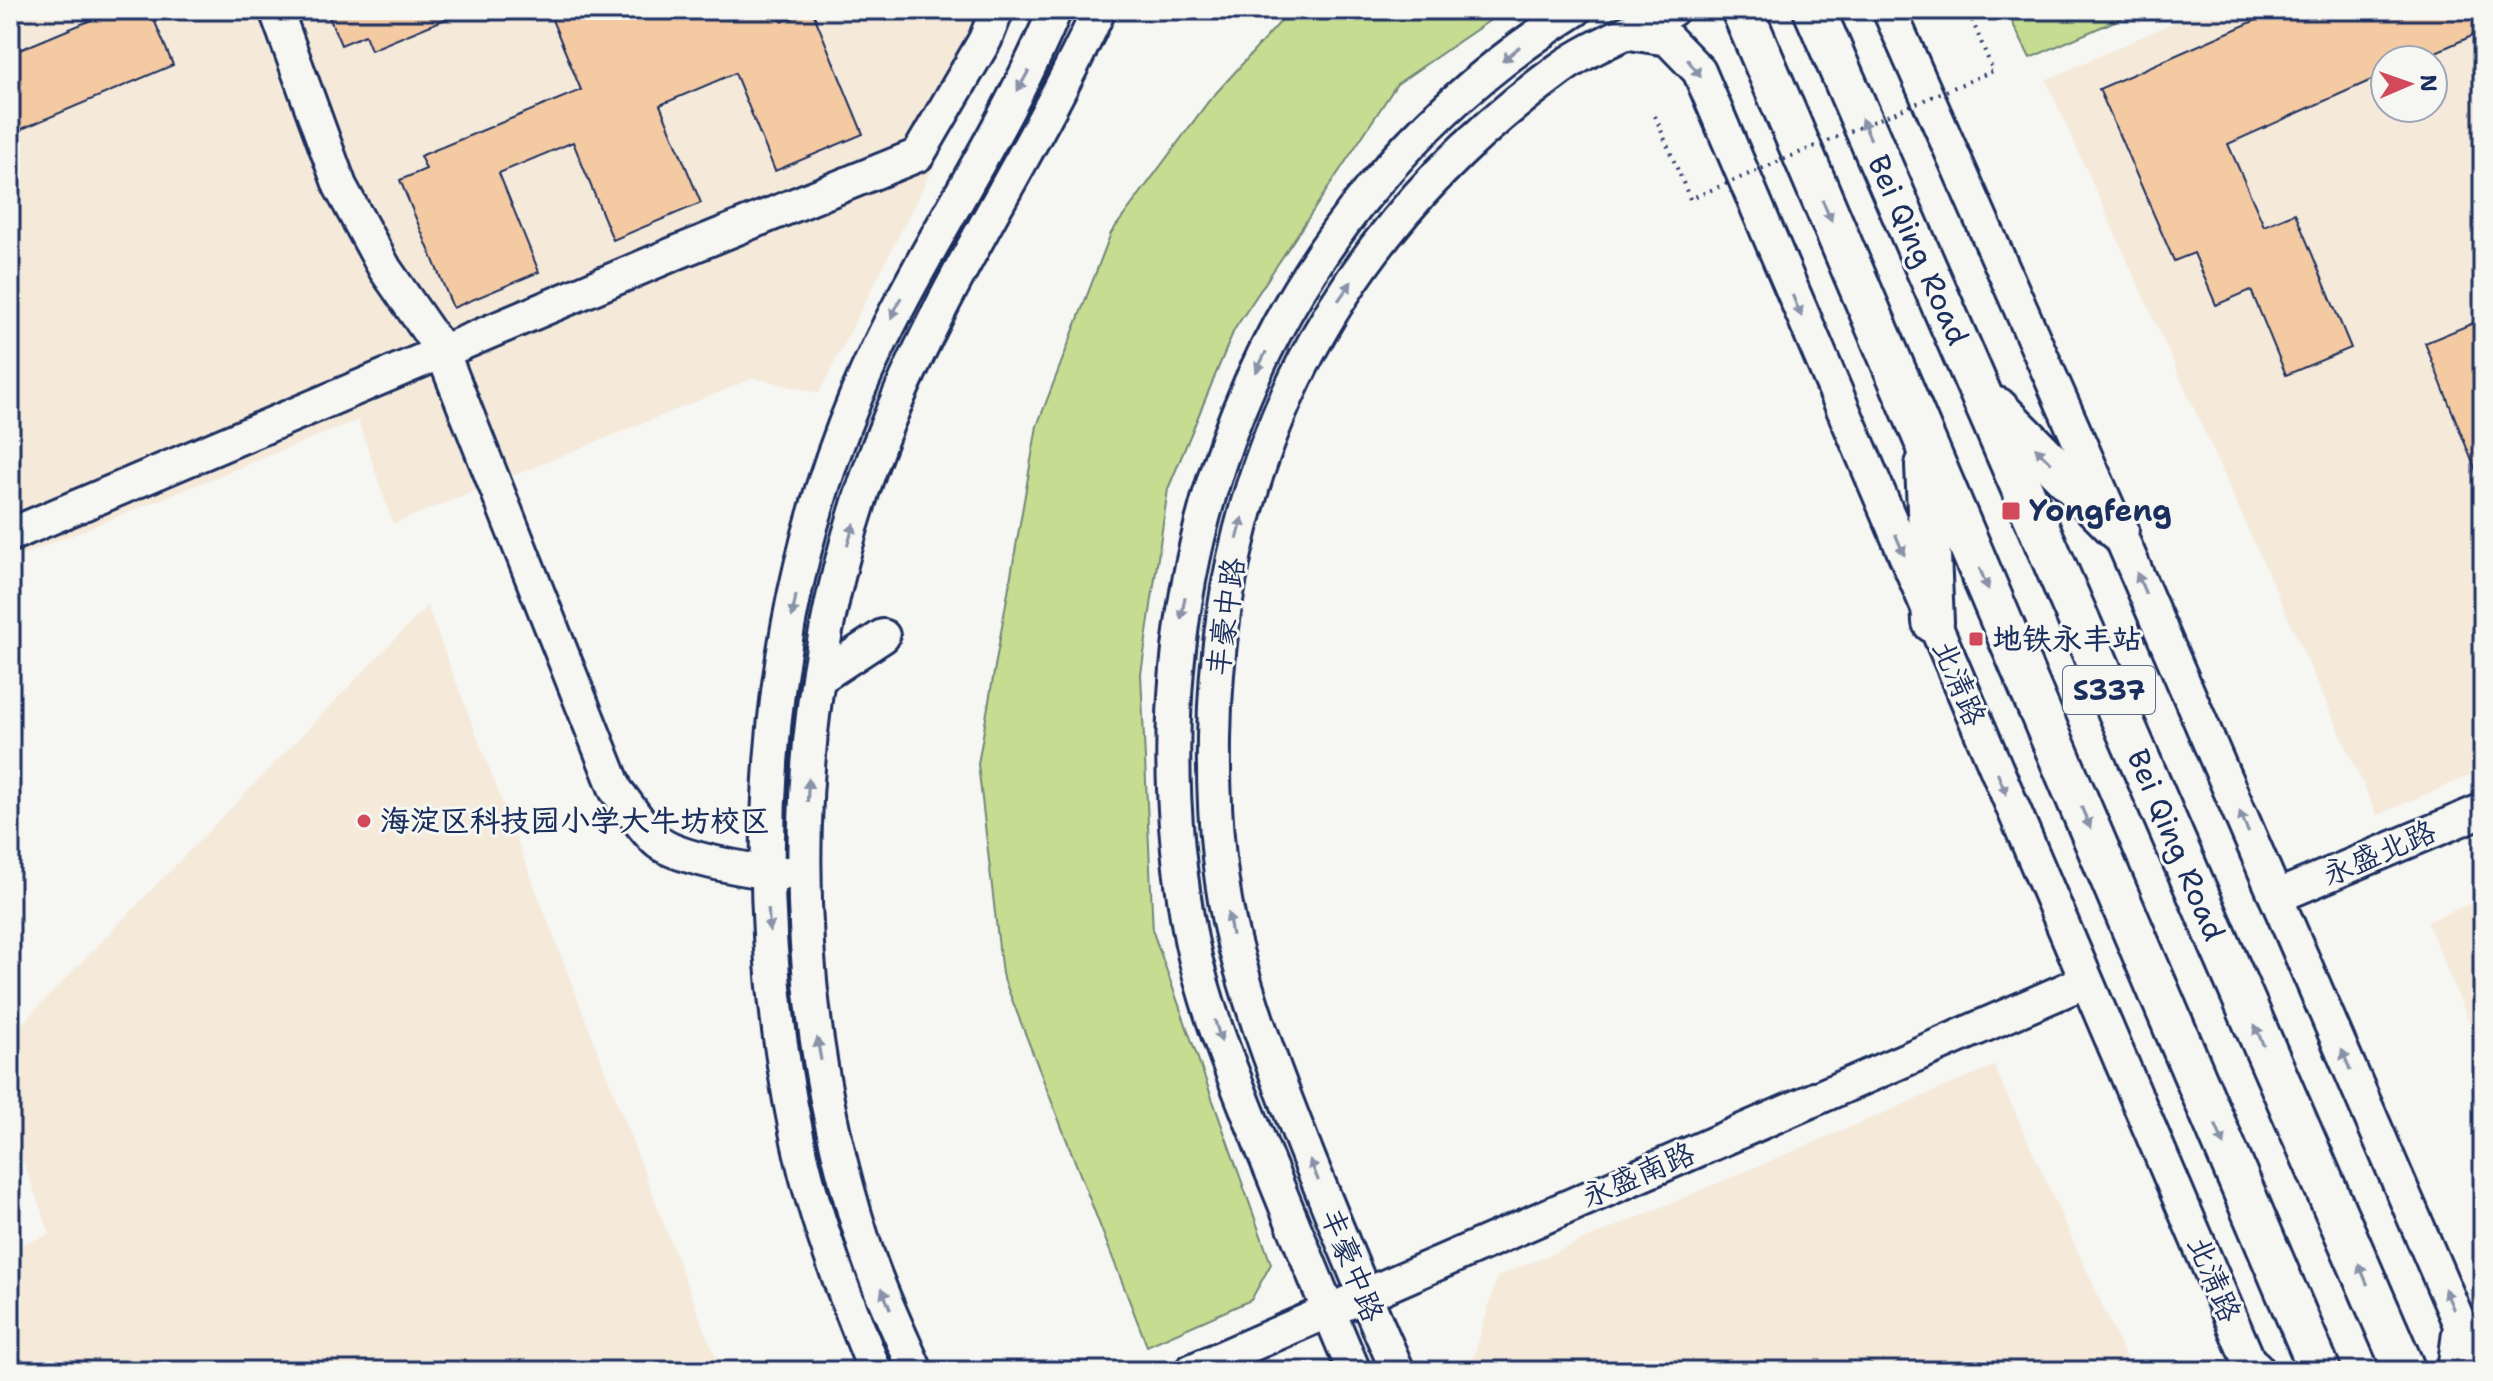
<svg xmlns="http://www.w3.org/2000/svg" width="2493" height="1381" viewBox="0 0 2493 1381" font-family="'Shantell Sans','LXGW WenKai TC',sans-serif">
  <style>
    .built { fill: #f5e9da; fill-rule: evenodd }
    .green { fill: #c6dc91; stroke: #708678; stroke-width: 2 }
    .building { fill: #f4caa3; stroke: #1b2f5e; stroke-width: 2 }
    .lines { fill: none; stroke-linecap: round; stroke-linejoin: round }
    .minor-casing { stroke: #1b2f5e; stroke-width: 38 }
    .major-casing { stroke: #1b2f5e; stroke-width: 46 }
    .minor { stroke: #f6f6f2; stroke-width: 32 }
    .major { stroke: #f6f6f2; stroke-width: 40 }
    .path-bridge { stroke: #1b2f5e; stroke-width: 4; stroke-dasharray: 2 6; stroke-linecap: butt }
    .oneway { fill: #8892a8 }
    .poi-dot { fill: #d1495b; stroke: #f6f6f2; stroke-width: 3 }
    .labels { text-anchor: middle; stroke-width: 6; stroke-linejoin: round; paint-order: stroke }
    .shield { fill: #f6f6f2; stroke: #5d6b8a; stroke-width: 2 }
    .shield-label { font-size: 28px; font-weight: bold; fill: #1b2f5e }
    .street-label { font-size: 30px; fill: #1b2f5e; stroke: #f6f6f2 }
    .poi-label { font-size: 30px; font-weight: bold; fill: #1b2f5e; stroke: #f6f6f2; text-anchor: start }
  </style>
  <rect width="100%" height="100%" fill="#f6f6f2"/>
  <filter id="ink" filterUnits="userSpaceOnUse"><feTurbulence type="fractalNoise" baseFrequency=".0125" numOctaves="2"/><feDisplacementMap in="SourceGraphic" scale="16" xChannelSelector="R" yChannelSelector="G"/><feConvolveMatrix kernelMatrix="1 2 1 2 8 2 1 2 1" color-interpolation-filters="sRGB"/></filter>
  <g filter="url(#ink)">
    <g class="built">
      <polygon points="10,10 1013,10 819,393 754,378 393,524 358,420 10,560"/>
      <path d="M 2201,10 L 2483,10 L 2483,770 L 2377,815 L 2046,80 ZM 2385,60 L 2433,60 L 2433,108 L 2385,108 Z"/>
      <polygon points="427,606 708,1339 723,1371 10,1371 10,1249 50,1234 10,1125 10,1036"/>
      <polygon points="2483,898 2483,1054 2427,922"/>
      <polygon points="1994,1066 2132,1371 1478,1371 1473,1360 1497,1277"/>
    </g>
    <g class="green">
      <polygon points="1291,10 1505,10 1397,84 1234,330 1168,489 1141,674 1153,932 1271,1264 1251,1300 1147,1346 1002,974 978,764 1037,426 1111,233 1208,102"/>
      <polygon points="2006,10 2140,10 2030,58"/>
    </g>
    <g class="building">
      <polygon points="115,10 150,10 173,65 10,134 10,54"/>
      <polygon points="326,10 467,10 371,50 365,35 341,45"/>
      <polygon points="548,10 777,10 782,22 812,10 863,134 775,171 735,73 660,105 701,203 613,240 573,142 499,173 539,272 453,308 400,180 426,169 420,156 581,90"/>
      <polygon points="2279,10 2483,10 2483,31 2418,60 2385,60 2385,74 2228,144 2264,226 2295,213 2351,348 2286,375 2251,290 2216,305 2194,253 2174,261 2099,89"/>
      <polygon points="2483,319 2483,486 2482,486 2425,343"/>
    </g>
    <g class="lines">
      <defs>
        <g id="minor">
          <path d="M 276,10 L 340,186 L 385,269 L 442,351 L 616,790 C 629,806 643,830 659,843 C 681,859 759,873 786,873"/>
          <polyline points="1889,10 2118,530 2480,1371"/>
          <polyline points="1630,33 1668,39 1699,71 2253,1371"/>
          <polyline points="10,535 678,252 918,155 985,40 997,10"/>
          <polyline points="819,678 883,636"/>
          <polyline points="2276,897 2483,810"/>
          <path d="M 875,1371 C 844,1293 812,1214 796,1131 C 746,889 760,624 857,394 C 913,261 1000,143 1055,10"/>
          <path d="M 916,1371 C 898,1329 877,1287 864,1244 C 779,979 783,680 888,422 C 946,278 1035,150 1099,10"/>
          <polyline points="1191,1371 2086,981"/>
          <path d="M 1354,1371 C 1322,1296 1291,1219 1260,1143 C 1234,1077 1205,1009 1191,939 C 1122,575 1256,211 1575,10"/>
          <path d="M 1398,1371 C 1366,1301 1338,1230 1309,1159 C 1281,1088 1253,1017 1234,943 C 1217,876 1213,807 1214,738 C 1218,462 1335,232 1560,69 C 1593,45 1636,30 1672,10"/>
        </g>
        <g id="major">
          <polyline points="1742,10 2320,1371"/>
          <polyline points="1814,10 2405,1371"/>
          <polyline points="1997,408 2118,530"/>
          <polyline points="1926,465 1933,622"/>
          <polyline points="2252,1369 2254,1371"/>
          <polyline points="2458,1371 2463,1333"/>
        </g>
      </defs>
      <use href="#minor" class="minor-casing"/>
      <use href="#major" class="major-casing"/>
      <use href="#minor" class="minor"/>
      <use href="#major" class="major"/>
      <polyline class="path-bridge" points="1655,116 1690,199 1993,71 1968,10"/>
    </g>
    <defs><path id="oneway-solid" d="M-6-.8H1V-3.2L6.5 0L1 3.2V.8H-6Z" transform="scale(2)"/></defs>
    <g class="oneway">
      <use href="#oneway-solid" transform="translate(1511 54) rotate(140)"/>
      <use href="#oneway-solid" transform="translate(1694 68) rotate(53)"/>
      <use href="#oneway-solid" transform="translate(1023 81) rotate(119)"/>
      <use href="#oneway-solid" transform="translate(1866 129) rotate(-114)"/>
      <use href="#oneway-solid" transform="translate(1827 211) rotate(67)"/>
      <use href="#oneway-solid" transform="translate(1345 291) rotate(-55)"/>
      <use href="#oneway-solid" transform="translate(1797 306) rotate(67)"/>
      <use href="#oneway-solid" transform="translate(896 308) rotate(115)"/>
      <use href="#oneway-solid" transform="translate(1261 362) rotate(116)"/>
      <use href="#oneway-solid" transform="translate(2043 455) rotate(-135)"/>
      <use href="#oneway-solid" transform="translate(1240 528) rotate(-76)"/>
      <use href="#oneway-solid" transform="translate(851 534) rotate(-72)"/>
      <use href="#oneway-solid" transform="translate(1900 545) rotate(67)"/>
      <use href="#oneway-solid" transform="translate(1984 579) rotate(67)"/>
      <use href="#oneway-solid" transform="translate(2141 583) rotate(-113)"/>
      <use href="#oneway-solid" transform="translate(794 606) rotate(100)"/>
      <use href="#oneway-solid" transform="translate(1183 608) rotate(100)"/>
      <use href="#oneway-solid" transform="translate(2002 784) rotate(67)"/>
      <use href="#oneway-solid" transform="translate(808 790) rotate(-87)"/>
      <use href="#oneway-solid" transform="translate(2086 818) rotate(67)"/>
      <use href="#oneway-solid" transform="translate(2244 822) rotate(-113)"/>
      <use href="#oneway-solid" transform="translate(769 920) rotate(86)"/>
      <use href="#oneway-solid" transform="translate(1230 924) rotate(-100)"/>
      <use href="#oneway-solid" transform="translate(1218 1031) rotate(74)"/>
      <use href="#oneway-solid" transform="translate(2259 1035) rotate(-113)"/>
      <use href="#oneway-solid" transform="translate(819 1049) rotate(-100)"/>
      <use href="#oneway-solid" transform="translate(2346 1060) rotate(-113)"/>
      <use href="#oneway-solid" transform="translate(2220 1135) rotate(67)"/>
      <use href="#oneway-solid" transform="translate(1314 1170) rotate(-112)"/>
      <use href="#oneway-solid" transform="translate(2363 1274) rotate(-113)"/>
      <use href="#oneway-solid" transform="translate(886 1299) rotate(-112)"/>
      <use href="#oneway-solid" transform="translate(2449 1299) rotate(-113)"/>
    </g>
  </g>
  <g class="poi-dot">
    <rect x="2001" y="501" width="20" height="20" rx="4"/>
    <rect x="1968" y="631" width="16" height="16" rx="4"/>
    <circle cx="364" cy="821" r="8"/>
  </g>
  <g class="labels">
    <rect class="shield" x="2063" y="666" width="92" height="48" rx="6"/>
    <g class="shield-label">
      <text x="2109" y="700">S337</text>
    </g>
    <g class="street-label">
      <text transform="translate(1918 250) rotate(66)" y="10">Bei Qing Road</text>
      <text transform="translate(1226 617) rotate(-82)" y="10">丰豪中路</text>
      <text transform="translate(1959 683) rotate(67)" y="10">北清路</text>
      <text transform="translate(2176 845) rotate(67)" y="10">Bei Qing Road</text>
      <text transform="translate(2379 853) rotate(-23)" y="10">永盛北路</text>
      <text transform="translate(1638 1175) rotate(-23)" y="10">永盛南路</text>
      <text transform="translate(1352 1265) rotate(68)" y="10">丰豪中路</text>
      <text transform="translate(2214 1279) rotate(67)" y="10">北清路</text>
    </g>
    <g class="poi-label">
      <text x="2029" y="521">Yongfeng</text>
      <text x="1992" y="649">地铁永丰站</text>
      <text x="380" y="831">海淀区科技园小学大牛坊校区</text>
    </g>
  </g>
  <rect width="2493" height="1381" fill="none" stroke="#f6f6f2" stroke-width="40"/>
  <rect x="20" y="20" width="2453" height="1341" fill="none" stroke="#1b2f5e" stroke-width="3" filter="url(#ink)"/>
  <g transform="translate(2409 84) rotate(88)"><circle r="38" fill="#f6f6f2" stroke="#9ea6b7" stroke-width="2"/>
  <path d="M0-6L14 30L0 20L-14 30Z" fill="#d1495b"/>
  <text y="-12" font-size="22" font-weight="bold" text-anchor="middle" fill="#1b2f5e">N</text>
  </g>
</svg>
